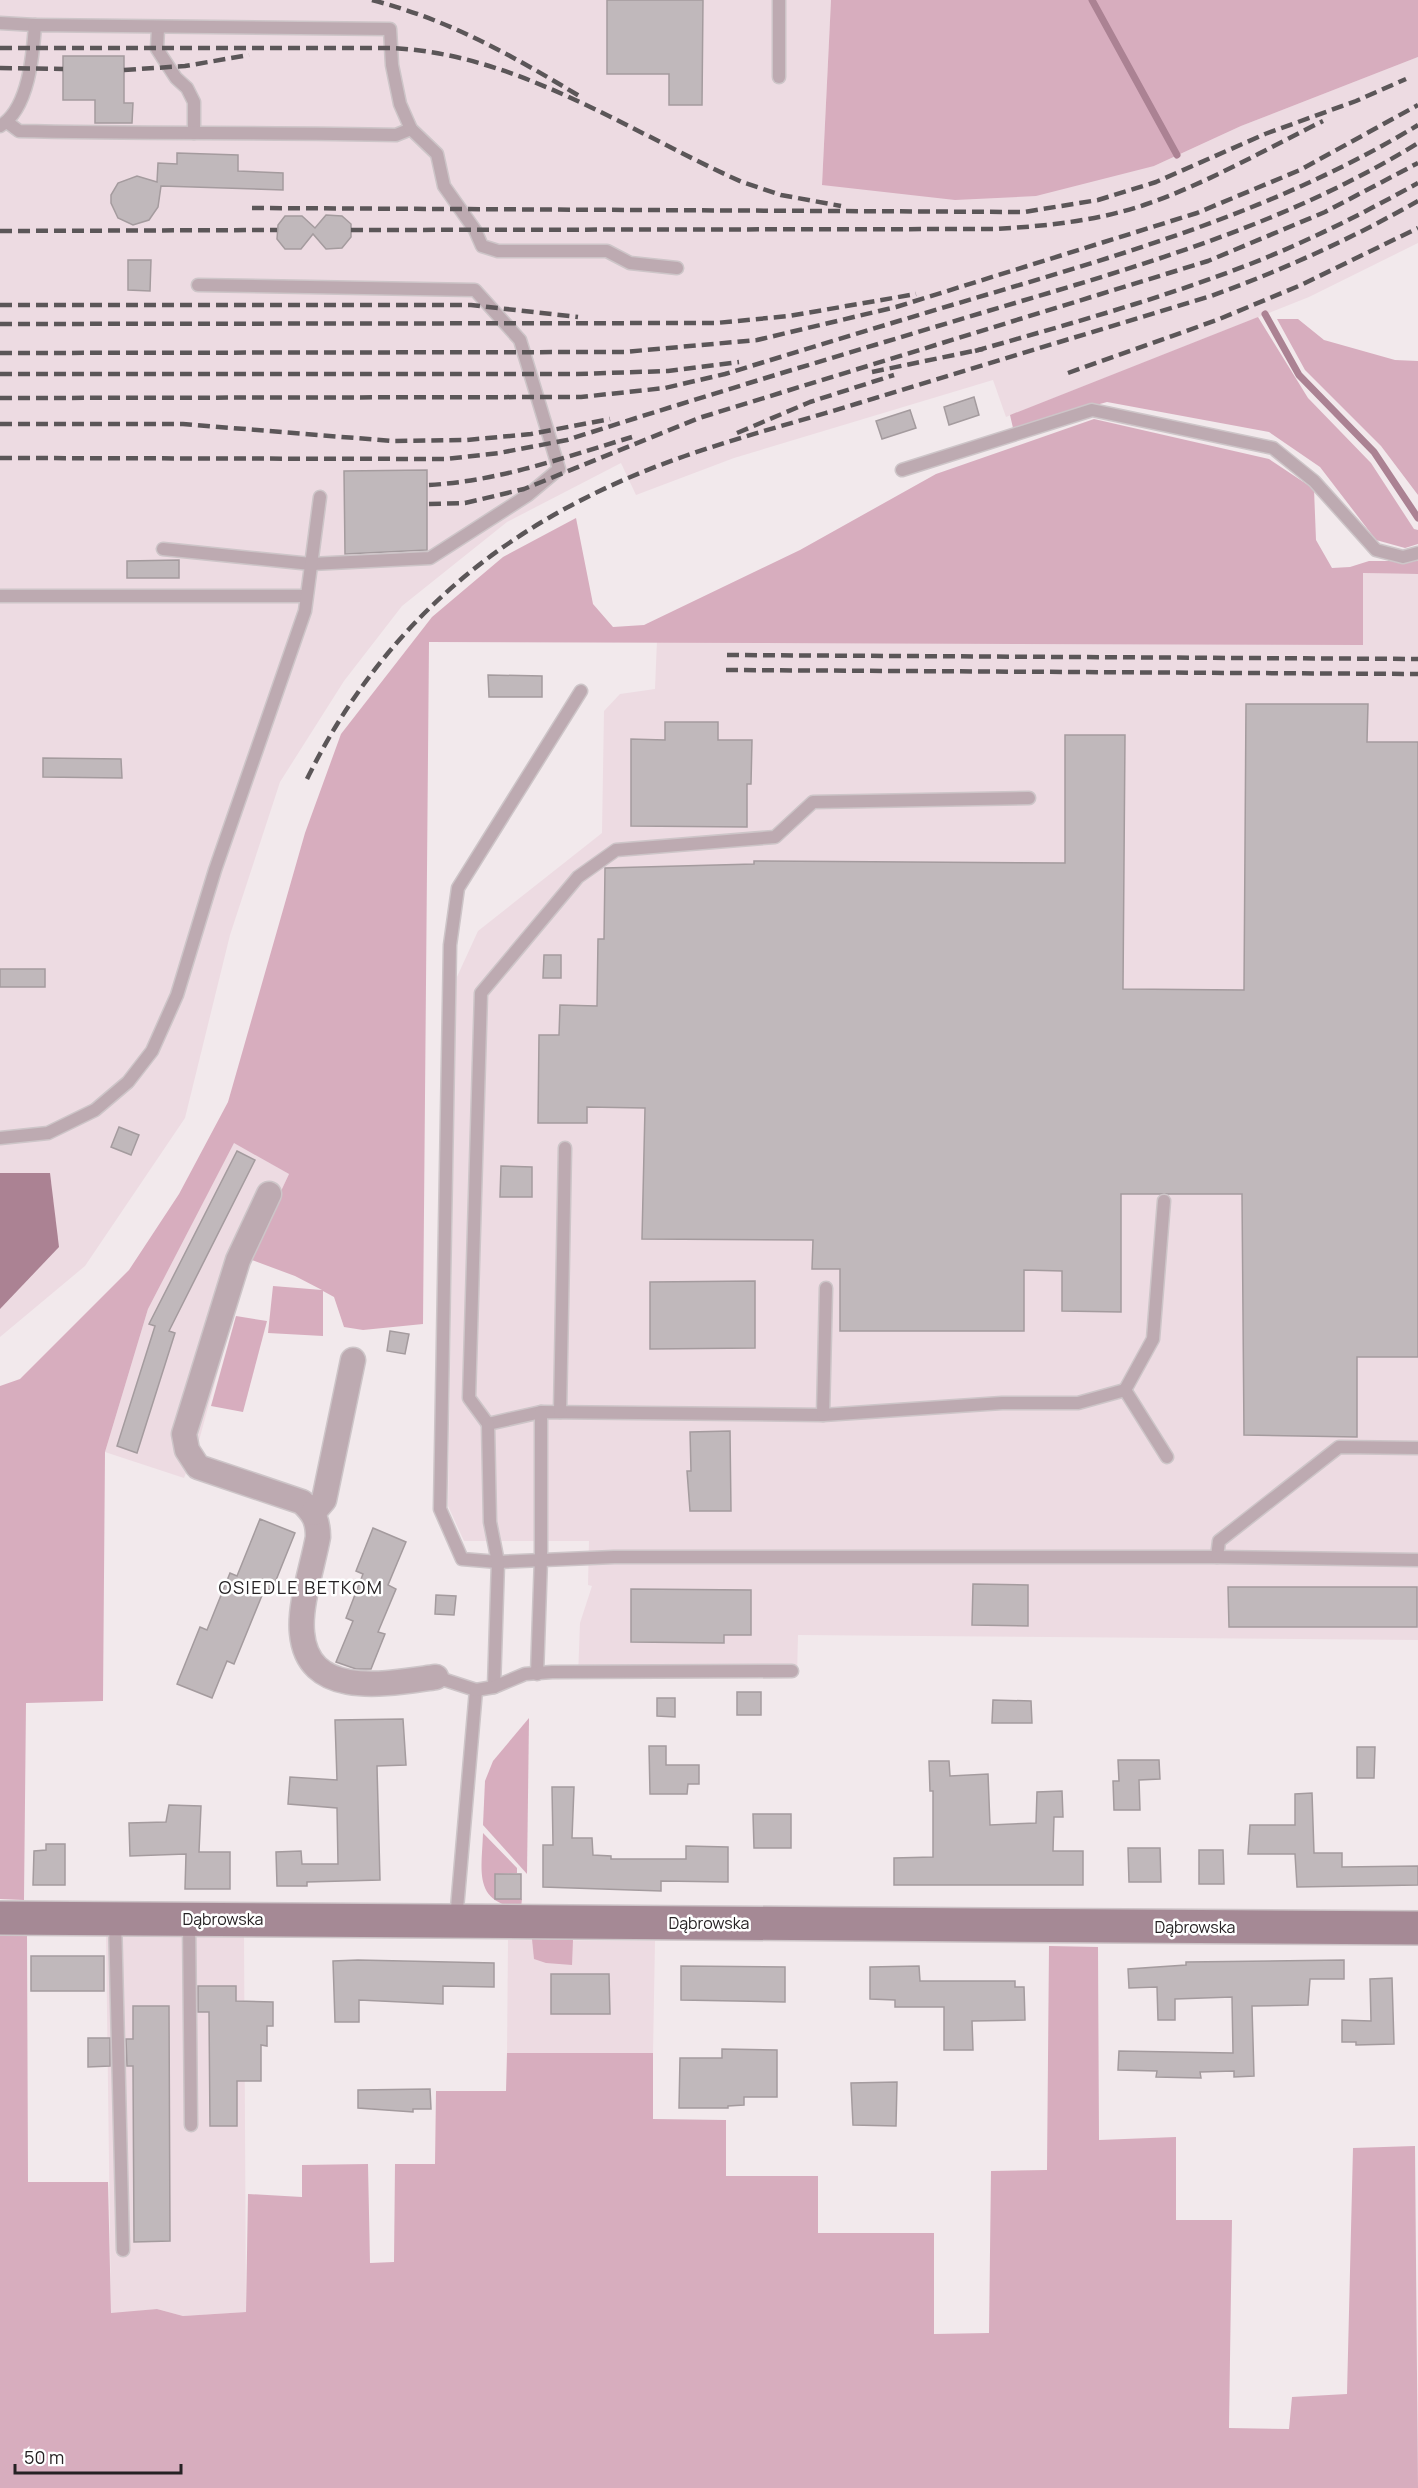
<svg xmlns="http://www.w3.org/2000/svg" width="1418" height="2488" viewBox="0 0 1418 2488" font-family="Manrope,sans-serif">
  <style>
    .built { fill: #eddbe2 }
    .green { fill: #d7adbe }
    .water { fill: #ab8293 }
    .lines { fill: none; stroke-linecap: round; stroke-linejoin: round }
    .stream { stroke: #ab8293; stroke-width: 7 }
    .building { fill: #c0b8bb; stroke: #a49b9e; stroke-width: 1.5 }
    .lane-casing { stroke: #cdc5c8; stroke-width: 15 }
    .street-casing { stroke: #cdc5c8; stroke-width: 27 }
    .secondary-casing { stroke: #cdc5c8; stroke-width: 36 }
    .lane { stroke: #bdaab1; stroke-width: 12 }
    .street { stroke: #bdaab1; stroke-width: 24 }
    .secondary { stroke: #a58995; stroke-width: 33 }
    .rail { stroke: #5b5658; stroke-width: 4.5; stroke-dasharray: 12 6; stroke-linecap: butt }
    .labels { text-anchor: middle; stroke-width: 5; stroke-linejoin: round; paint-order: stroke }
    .street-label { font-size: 16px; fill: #262224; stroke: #fff }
    .neighbourhood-label { font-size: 18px; letter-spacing: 1.5px; fill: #262224; stroke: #fff }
  </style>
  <rect width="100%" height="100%" fill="#f2e9ec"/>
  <g class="built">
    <polygon points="0,0 831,0 822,184 1154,166 1241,126 1418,57 1418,243 1309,297 1006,417 993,380 734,458 636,495 621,463 507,522 402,606 344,681 280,782 230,935 185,1118 85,1266 0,1337"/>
    <polygon points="1363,573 1418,574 1418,1640 798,1635 797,1677 578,1677 580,1623 592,1586 588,1585 589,1541 464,1541 448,1506 456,979 478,931 602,833 604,711 620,694 655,689 657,640 1363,645"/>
    <polygon points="234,1142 289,1174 249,1259 198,1444 184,1478 105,1452 148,1309"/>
    <polygon points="106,1934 244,1934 246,2312 183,2316 157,2309 111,2314"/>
    <polygon points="508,1940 655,1941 653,2053 507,2053"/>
  </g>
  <g class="green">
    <polygon points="831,0 1418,0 1418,57 1241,126 1154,166 1036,196 955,200 822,185"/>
    <polygon points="1258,317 1308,398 1371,463 1414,529 1418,530 1418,544 1405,548 1376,540 1320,467 1269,432 1107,402 1013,428 1010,415"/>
    <polygon points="1277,319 1298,319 1324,340 1395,360 1418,361 1418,495 1381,446 1305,370"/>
    <polygon points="1094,419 1269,459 1314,489 1316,540 1332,568 1350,567 1369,561 1418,561 1418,574 1363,573 1363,645 429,642 423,1324 363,1330 344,1327 334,1297 323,1291 323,1336 268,1333 273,1286 322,1290 295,1276 249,1259 289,1174 234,1143 148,1309 105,1452 103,1701 26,1703 24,1900 0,1899 0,1386 20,1379 129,1270 179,1194 228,1102 305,833 341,734 432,617 503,557 576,518 593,604 613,627 644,625 800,550 936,474"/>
    <polygon points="236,1316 267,1321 243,1412 211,1406"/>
    <polygon points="529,1718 527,1874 483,1825 485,1781 493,1761"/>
    <path d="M 483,1833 L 517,1868 L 517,1873 L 495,1874 L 495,1899 L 522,1899 L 521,1908 C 472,1903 482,1870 483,1833 Z"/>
    <polygon points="0,1935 27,1935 28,2182 108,2182 111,2313 157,2309 183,2316 246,2312 248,2194 302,2197 302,2165 368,2164 370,2263 394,2262 395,2164 435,2164 436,2091 506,2091 507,2053 653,2053 653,2119 726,2120 726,2176 818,2176 818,2233 934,2233 934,2334 989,2333 991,2171 1047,2170 1049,1946 1098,1947 1099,2140 1176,2137 1176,2220 1232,2220 1229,2428 1289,2429 1292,2397 1347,2394 1353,2148 1415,2146 1418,2488 0,2488"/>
    <polygon points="532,1939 573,1940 572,1965 546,1963 534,1959"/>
  </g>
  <polygon class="water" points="0,1173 50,1173 59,1247 0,1309"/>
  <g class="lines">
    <g class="stream">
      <polyline points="1092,0 1177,155"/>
      <polyline points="1265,314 1299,375 1374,452 1418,518"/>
    </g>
  </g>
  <g class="building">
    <polygon points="607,0 703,0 702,105 669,105 669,74 607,74"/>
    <polygon points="63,56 124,56 124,103 133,103 132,123 95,123 95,100 63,100"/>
    <polygon points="177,153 238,155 238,171 283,173 283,190 161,186 158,207 149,220 133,225 118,218 111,203 111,195 118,183 137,176 157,182 158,163 177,164"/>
    <polygon points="326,215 342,216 351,224 351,237 342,248 326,249 313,234 301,249 285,249 277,239 278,225 285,216 302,216 315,228"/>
    <polygon points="128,260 151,260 150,291 128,290"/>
    <polygon points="974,397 979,415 949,425 944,407"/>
    <polygon points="910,410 916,428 882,439 876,421"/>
    <polygon points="427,470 427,550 345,554 344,471"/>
    <polygon points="179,560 179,578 127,578 127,561"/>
    <polygon points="488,675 542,676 542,697 489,697"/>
    <polygon points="1246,704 1368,704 1367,742 1418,742 1418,1357 1357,1357 1357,1437 1244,1435 1242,1194 1121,1194 1121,1312 1062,1311 1062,1271 1024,1270 1024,1331 840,1331 840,1269 812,1269 813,1240 642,1239 645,1108 587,1107 587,1123 538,1123 539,1035 559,1035 560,1005 597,1006 598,939 604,939 605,868 754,864 754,861 1065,863 1065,735 1125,735 1123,989 1244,990"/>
    <polygon points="665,722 718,722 718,740 752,740 751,784 747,784 747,827 631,826 631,739 665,740"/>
    <polygon points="43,758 121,759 122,778 43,777"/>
    <polygon points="544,955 561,955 561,978 543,978"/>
    <rect x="0" y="969" width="45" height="18"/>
    <polygon points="119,1127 139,1135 131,1155 111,1147"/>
    <polygon points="237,1151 255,1160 169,1331 175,1333 137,1453 117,1446 155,1326 149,1324"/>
    <polygon points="501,1166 532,1167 532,1197 500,1197"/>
    <polygon points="755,1281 755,1348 650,1349 650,1282"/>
    <polygon points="390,1331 409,1334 405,1354 387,1351"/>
    <polygon points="730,1431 731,1511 690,1511 687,1471 691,1471 690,1432"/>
    <polygon points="260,1519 295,1533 272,1590 265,1588 234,1664 227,1661 212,1698 177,1684 200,1627 207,1630 230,1573 237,1576"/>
    <polygon points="373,1528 406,1542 388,1585 396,1589 378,1632 385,1634 371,1669 356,1669 336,1662 353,1621 346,1618 363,1574 356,1571"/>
    <polygon points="973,1584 1028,1585 1028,1626 972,1625"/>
    <polygon points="1228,1587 1417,1587 1417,1627 1229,1627"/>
    <polygon points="631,1589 751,1590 751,1635 724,1635 724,1643 631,1642"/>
    <polygon points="436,1595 456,1596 454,1615 435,1614"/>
    <rect x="737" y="1692" width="24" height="23"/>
    <polygon points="657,1698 675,1698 675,1717 657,1716"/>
    <polygon points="993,1700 1031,1701 1032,1723 992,1723"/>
    <polygon points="403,1719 406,1765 377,1766 380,1880 307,1882 307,1886 277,1886 276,1852 301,1851 302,1864 338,1864 337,1808 288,1804 290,1777 337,1780 335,1720"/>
    <polygon points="649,1746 666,1746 666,1765 699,1765 699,1784 688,1784 687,1794 650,1794"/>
    <polygon points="1357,1747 1375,1747 1374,1778 1357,1778"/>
    <polygon points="1118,1760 1159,1760 1160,1779 1139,1780 1140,1810 1114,1810 1113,1781 1119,1781"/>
    <polygon points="929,1761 949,1761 950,1776 988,1774 990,1825 1036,1823 1037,1792 1062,1791 1063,1817 1054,1817 1053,1851 1083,1851 1083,1885 894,1885 894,1858 933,1857 933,1791 930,1791"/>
    <polygon points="552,1787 574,1787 572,1838 592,1838 593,1855 611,1856 611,1859 686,1859 686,1846 728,1847 728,1882 661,1881 661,1891 543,1887 543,1845 553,1845"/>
    <polygon points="1312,1793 1314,1853 1342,1853 1342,1867 1418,1866 1418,1885 1297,1887 1295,1854 1248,1854 1250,1825 1295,1825 1295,1794"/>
    <polygon points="169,1805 201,1806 199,1852 230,1852 230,1889 185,1889 186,1854 130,1856 129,1823 166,1822"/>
    <polygon points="753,1814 791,1814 791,1848 754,1848"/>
    <polygon points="46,1844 65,1844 65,1885 33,1885 34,1851 46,1850"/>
    <polygon points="1128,1848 1160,1848 1161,1882 1129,1882"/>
    <polygon points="1199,1850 1223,1850 1224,1884 1199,1884"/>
    <rect x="495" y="1874" width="26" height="25"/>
    <rect x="31" y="1956" width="73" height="35"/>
    <polygon points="358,1960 494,1963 494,1987 443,1986 443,2004 359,2000 359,2022 335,2022 333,1961"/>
    <polygon points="1344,1960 1344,1979 1310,1979 1308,2005 1252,2006 1254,2076 1234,2077 1234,2071 1200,2072 1201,2078 1156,2077 1157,2071 1118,2070 1119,2051 1233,2053 1232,1997 1175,1999 1175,2020 1158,2020 1157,1987 1129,1988 1128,1969 1186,1965 1186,1962"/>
    <polygon points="681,1966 785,1967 785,2002 681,2000"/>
    <polygon points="919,1966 920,1981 1015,1981 1015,1987 1024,1987 1025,2020 972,2021 973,2050 944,2050 944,2007 895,2007 895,2000 870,1999 870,1967"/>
    <polygon points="551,1974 609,1974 610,2014 551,2014"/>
    <polygon points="1392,1978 1394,2044 1356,2045 1356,2042 1342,2042 1342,2020 1371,2021 1370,1979"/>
    <polygon points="198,1986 236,1986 236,2001 273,2002 273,2026 267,2026 267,2046 261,2045 261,2081 237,2081 237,2126 210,2126 209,2012 198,2012"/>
    <polygon points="133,2006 169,2006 170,2241 134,2242 133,2066 127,2066 126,2039 133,2039"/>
    <polygon points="88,2038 110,2038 110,2066 88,2067"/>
    <polygon points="722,2049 777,2050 777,2097 744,2097 744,2105 728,2106 728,2108 679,2108 680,2058 722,2058"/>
    <polygon points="897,2082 896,2126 853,2125 851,2083"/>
    <polygon points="430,2089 431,2109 413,2109 413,2112 358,2108 358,2090"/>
  </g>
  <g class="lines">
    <defs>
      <g id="lane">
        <polyline points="779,0 779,77"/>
        <polyline points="0,23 35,25"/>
        <polyline points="158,28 157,49 176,78 187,88 194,102 194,133"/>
        <path d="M 7,122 L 19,131 C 144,134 270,132 396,135 L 411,129"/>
        <path d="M 0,126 C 29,109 33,54 35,25 L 390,29 L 392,65 L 400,104 L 411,129 L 437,154 L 444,186 L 475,230 L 482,246 L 498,251 L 607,251 L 630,263 L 677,268"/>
        <polyline points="902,470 1092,410 1273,448 1314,481 1376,550 1403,557 1418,553"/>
        <polyline points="163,549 311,564 430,558 528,495 559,469 520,340 475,290 198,285"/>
        <polyline points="0,596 306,596"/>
        <polyline points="581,691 458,888 450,945 440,1509 462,1559 498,1562 614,1557 1217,1557 1219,1541 1339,1447 1418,1448"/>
        <polyline points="1029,798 813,802 775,837 616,850 578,877 481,993 469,1398 488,1424 541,1412 823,1415 1002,1403 1078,1403 1125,1390 1167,1457"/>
        <polyline points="0,1138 48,1133 95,1110 128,1082 152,1051 177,995 215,870 305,611 320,497"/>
        <polyline points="1125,1390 1153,1339 1164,1201"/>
        <polyline points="560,1412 565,1148"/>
        <polyline points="823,1415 826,1288"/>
        <polyline points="488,1424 490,1522 498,1562 494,1687"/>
        <polyline points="1217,1557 1418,1560"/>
        <polyline points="537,1674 541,1558 541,1412"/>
        <polyline points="436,1677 476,1690 456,1920"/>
        <polyline points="476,1690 494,1687 525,1674 552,1672 792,1671"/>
        <polyline points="115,1920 123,2250"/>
        <polyline points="189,1920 191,2125"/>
      </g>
      <g id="street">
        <path d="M 269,1194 L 238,1260 L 184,1434 L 187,1450 L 198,1467 L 302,1502 C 314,1513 318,1521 318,1537 C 313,1565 299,1605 302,1633 C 308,1701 391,1683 436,1677"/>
        <polyline points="313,1513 324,1500 353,1360"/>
      </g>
      <polyline id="secondary" points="0,1918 1418,1928"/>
    </defs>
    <use href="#lane" class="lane-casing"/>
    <use href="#street" class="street-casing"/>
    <use href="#secondary" class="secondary-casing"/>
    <use href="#lane" class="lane"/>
    <use href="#street" class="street"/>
    <use href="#secondary" class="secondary"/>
    <g class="rail">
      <path d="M 372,0 C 452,21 511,55 581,97"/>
      <path d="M 0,48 L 392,48 C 518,54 630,132 742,182 L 781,195 L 841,206"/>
      <polyline points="0,68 63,69"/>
      <polyline points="124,70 185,66 249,55"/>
      <polyline points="252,208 1024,212 1098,200 1156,182 1265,134 1356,101 1406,79"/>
      <path d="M 351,230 L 996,229 C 1046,226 1096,221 1144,205 C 1206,184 1264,150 1323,121"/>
      <polyline points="0,231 277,230"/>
      <polyline points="0,305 471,305 578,317"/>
      <polyline points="0,324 716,323 789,316 916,294"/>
      <path d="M 975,351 C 1065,325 1157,300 1245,266 C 1305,243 1362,214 1418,183"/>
      <polyline points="0,353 624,352 757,340 896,307 1197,213 1300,170 1418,105"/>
      <polyline points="872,372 983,349"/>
      <polyline points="1068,373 1217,320 1301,285 1418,228"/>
      <polyline points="0,374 577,374 668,371 739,362"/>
      <path d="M 0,398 L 581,397 L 665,388 L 725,374 C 813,347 901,320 989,294 C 1138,250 1285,206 1418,125"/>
      <polyline points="0,424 183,424 392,441 467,440 531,434 610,419"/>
      <polyline points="737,433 810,402 894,375"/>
      <path d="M 0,458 L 446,459 L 499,453 L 567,440 C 707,395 848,353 988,311 C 1136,267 1286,225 1418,143"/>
      <path d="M 429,485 C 500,481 565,457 632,437"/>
      <polyline points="429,504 465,503 524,489 699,418 1208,261 1325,212 1418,163"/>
      <polyline points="727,655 1418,659"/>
      <polyline points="726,670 1418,674"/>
      <path d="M 307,779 C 387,616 515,515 685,456 C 742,436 801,421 859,403 C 976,367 1093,332 1211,296 C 1283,270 1351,239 1418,201"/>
    </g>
  </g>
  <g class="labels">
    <g class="street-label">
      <text x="223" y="1925">Dąbrowska</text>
      <text x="709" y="1929">Dąbrowska</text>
      <text x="1195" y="1933">Dąbrowska</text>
    </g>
    <g class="neighbourhood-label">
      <text x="301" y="1594">OSIEDLE BETKOM</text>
    </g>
  </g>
  <path d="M15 2464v9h166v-9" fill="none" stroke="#262224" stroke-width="3"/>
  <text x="24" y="2464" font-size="18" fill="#262224" stroke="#ffffff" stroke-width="4.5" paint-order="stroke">50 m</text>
</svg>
